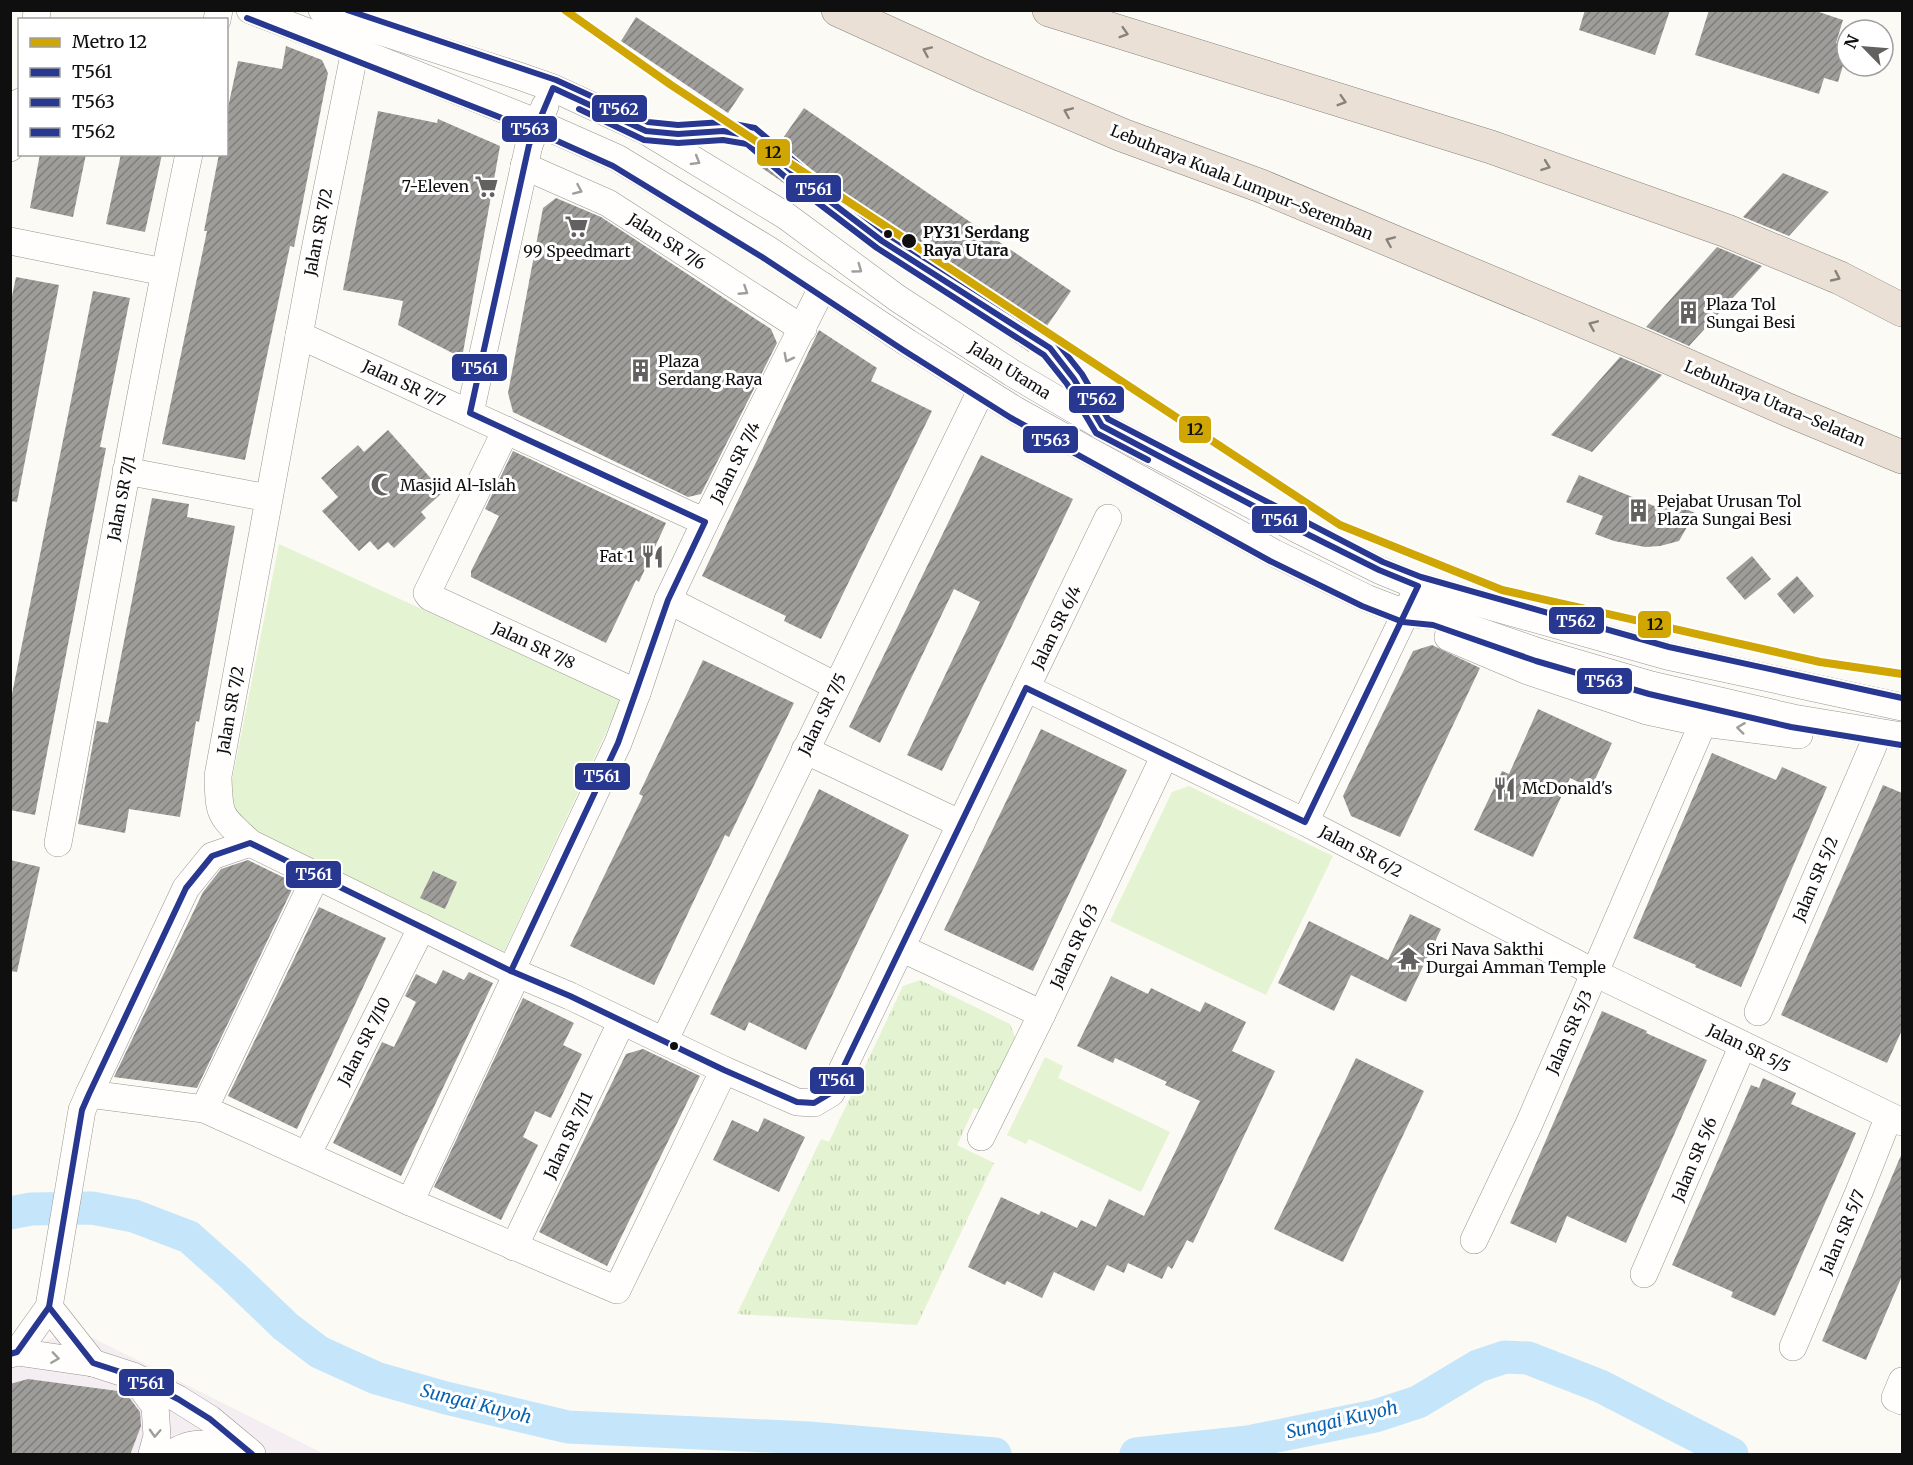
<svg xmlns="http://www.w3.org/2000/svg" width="1913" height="1465" viewBox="0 0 1913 1465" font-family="Merriweather,serif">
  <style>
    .industrial { fill: #f4edf1 }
    .grass { fill: url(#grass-tufts) }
    .park { fill: #e4f3d1 }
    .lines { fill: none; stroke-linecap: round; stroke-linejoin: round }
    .river { stroke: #c5e6fa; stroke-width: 33 }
    .building { fill: url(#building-hatch) }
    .minor-casing { stroke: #969592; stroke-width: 28 }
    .highway-casing { stroke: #83827f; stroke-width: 34 }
    .minor { stroke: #fffefd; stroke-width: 27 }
    .highway { stroke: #ebe0d5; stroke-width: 33 }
    .bus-1-casing { stroke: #fff; stroke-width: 10 }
    .bus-2-casing { stroke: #fff; stroke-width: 10 }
    .bus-3-casing { stroke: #fff; stroke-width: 10 }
    .bus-1 { stroke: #283890; stroke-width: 6 }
    .bus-2 { stroke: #283890; stroke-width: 6 }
    .bus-3 { stroke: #283890; stroke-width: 6 }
    .metro-1-casing { stroke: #fff; stroke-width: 12 }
    .metro-1 { stroke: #cfa603; stroke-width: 8 }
    .oneway { stroke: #88827c }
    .oneway2 { stroke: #9f9e9e }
    .bus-dot { fill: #0f0f0f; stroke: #fff; stroke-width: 2 }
    .labels { text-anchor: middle; stroke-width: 6; stroke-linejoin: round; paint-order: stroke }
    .street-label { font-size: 16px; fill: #0f0f0f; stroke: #fff }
    .poi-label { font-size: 16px; fill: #0f0f0f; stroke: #fff; text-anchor: start }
    .stop-label { font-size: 16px; font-weight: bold; fill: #0f0f0f; stroke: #fff; text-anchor: start }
    .water-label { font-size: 18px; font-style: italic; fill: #0962af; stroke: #fff }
    .line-badge { stroke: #fff; stroke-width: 2 }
    .badge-label { font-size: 16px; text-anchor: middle; font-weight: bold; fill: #fff }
    .pale-badge-label { font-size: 16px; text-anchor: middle; font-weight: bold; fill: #111 }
  </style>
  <defs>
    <pattern id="grass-tufts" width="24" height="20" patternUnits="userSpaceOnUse" patternTransform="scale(1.5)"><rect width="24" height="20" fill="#e4f3d1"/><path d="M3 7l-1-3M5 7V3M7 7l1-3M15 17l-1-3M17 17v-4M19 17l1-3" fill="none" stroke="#c2cfb2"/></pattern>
    <pattern id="building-hatch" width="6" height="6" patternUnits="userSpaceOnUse" patternTransform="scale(1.5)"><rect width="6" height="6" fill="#9f9d99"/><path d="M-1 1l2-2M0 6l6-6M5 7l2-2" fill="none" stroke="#807e7b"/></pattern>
  </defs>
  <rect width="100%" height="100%" fill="#fcfaf4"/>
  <polygon class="industrial" points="75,1329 324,1454 11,1454 11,1355"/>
  <polygon class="grass" points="920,980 1010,1024 1016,1040 982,1111 974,1108 957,1145 994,1163 917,1325 737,1314 821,1139 829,1142 903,986"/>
  <g class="park">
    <polygon points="279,544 621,700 503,954 250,830 228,801"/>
    <polygon points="1189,786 1333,856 1266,995 1110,921 1172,792"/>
    <polygon points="1045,1057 1063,1066 1058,1078 1170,1132 1141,1192 1029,1139 1026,1144 1007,1135"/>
  </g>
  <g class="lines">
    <g class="river">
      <polyline points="10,1213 31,1209 92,1208 134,1216 189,1237 234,1277 285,1326 319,1352 376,1378 446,1398 568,1427 809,1438 995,1454"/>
      <polyline points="1136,1454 1248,1442 1375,1416 1418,1402 1478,1366 1505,1357 1528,1358 1600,1386 1732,1454"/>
    </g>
  </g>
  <g class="building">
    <polygon points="1585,10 1670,10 1655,55 1579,30"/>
    <polygon points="1709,10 1813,10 1843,20 1836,43 1847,47 1847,52 1838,82 1824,78 1819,94 1695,55"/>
    <polygon points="636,17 744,89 728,113 621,41"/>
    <polygon points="286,46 322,60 328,73 294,247 290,246 245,460 162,444 207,231 204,231 219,154 226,154 226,117 238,61 282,69"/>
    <polygon points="804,108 1071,291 1029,352 762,168"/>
    <polygon points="378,111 437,123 438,119 500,146 462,358 398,325 403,301 343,290"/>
    <polygon points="40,154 86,154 73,217 30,208"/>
    <polygon points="121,154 162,154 145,232 106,224"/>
    <polygon points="1783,173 1829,192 1789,236 1743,217"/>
    <polygon points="556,198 601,217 771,329 777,343 701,494 688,497 513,412 508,393 543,208"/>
    <polygon points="1717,247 1762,266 1689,346 1646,327"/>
    <polygon points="16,277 59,285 17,502 10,501 10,306"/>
    <polygon points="93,291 130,298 100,447 106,448 35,815 10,810 10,704"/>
    <polygon points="819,330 877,368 871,381 932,411 821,639 784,621 786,616 702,576"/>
    <polygon points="1620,357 1662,375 1592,452 1551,435"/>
    <polygon points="388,430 443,492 421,512 426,518 394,548 388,542 378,550 370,541 359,551 322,511 338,497 321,478 358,445 364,452"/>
    <polygon points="513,451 666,523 639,582 636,580 606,643 471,577 471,571 499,516 485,509"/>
    <polygon points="981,455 1073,499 942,771 907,755 980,602 954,589 880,743 849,727"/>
    <polygon points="1579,475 1659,508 1666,500 1695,513 1679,541 1660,546 1645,547 1614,541 1595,534 1603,516 1566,502"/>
    <polygon points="152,498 189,504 187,517 235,526 199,722 196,721 180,817 129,809 125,833 78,824 97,721 108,723"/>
    <polygon points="1752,556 1771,579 1745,600 1726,578"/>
    <polygon points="1797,576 1814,596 1794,614 1777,594"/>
    <polygon points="1432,645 1480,668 1400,837 1351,816 1343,796 1413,651"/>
    <polygon points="703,660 794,703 729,837 725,835 654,985 570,946 643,796 639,794"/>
    <polygon points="1538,709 1612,743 1591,788 1570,778 1533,857 1474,830 1502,771 1509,774"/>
    <polygon points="1041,729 1127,770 1033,971 944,930"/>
    <polygon points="1712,753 1776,780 1782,767 1827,787 1741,987 1695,967 1696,965 1633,938"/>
    <polygon points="1883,785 1902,793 1902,1030 1887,1063 1781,1015"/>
    <polygon points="819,789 909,835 806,1050 749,1022 745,1031 710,1014"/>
    <polygon points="10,860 40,867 17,972 10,971"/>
    <polygon points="248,860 295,883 197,1088 114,1077 203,892 221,869"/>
    <polygon points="433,871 457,882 445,909 420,898"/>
    <polygon points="319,907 386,938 297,1129 228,1096"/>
    <polygon points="1410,914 1441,929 1406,1002 1351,975 1334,1011 1278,983 1309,921 1388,960"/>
    <polygon points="443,970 464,980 469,972 493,983 401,1176 333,1143 382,1042 394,1047 416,1002 405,996 416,974 436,984"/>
    <polygon points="1111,976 1148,994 1151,988 1200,1012 1205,1002 1246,1022 1232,1051 1275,1071 1193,1243 1187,1240 1172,1269 1168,1266 1162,1279 1128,1263 1124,1273 1107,1265 1094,1291 1054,1272 1042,1298 1007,1281 1005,1285 968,1267 1001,1197 1039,1215 1041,1211 1077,1228 1081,1220 1096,1227 1109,1199 1144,1216 1200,1101 1165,1085 1167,1082 1115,1058 1113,1063 1077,1046"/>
    <polygon points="523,998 574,1023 563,1045 582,1054 551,1118 535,1111 523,1137 538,1145 501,1220 434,1187"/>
    <polygon points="1602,1011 1647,1031 1646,1033 1707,1060 1626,1243 1567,1216 1556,1243 1510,1223"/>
    <polygon points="643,1049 700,1076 607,1266 539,1232 626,1054"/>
    <polygon points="1356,1058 1424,1091 1343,1262 1274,1229"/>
    <polygon points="1763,1078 1796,1093 1791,1104 1856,1133 1775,1316 1731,1297 1733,1292 1672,1265 1751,1085 1759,1088"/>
    <polygon points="764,1118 805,1137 779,1192 713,1160 732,1120 758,1132"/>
    <polygon points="1902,1153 1902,1276 1866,1360 1822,1341"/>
    <polygon points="28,1379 125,1392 140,1412 141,1426 130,1455 10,1455 10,1384"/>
  </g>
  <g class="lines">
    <defs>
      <g id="minor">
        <polyline points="250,10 355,50 538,123 617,158 767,249 908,343 1015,410 1274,553 1366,598 1405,613 1435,616 1539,652 1651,685 1793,718 1902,736"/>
        <polyline points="322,10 357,24 519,76 553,88 646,131 786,216 897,298 1012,373 1102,426 1299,530 1379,570 1418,586 1667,656 1902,707"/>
        <polyline points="36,20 37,10"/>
        <polyline points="217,20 219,10"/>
        <path d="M 355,50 L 313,260 L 218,776 C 219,818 220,815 250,843 L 511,971 L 570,996 L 724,1070 L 797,1102 L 814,1103 L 831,1093 L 1108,518"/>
        <polyline points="10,148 20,102"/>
        <polyline points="524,166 608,203 803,329"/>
        <polyline points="10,241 164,272"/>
        <polyline points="299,335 705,522"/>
        <polyline points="470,413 529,145 545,106"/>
        <polyline points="506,430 427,593 430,597 637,693"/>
        <polyline points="126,471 268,498"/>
        <polyline points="668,600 836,686"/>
        <polyline points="1448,637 1528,671 1647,711 1703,723 1799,735"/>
        <polyline points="1026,688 1305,822 1595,973 1902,1122"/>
        <polyline points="805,750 961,824"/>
        <polyline points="1305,822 1413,598"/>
        <path d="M 58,843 C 101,613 141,383 189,154"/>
        <polyline points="901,948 1042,1014"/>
        <polyline points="511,971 618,743 637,693 668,600 705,522 823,286"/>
        <polyline points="1758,1012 1873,746"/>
        <polyline points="664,1041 982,389"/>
        <polyline points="89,1094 204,1109 410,1202 617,1290 724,1070"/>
        <polyline points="204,1109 316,876"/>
        <polyline points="981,1137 1042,1014 1165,755"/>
        <polyline points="307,1155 422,927"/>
        <polyline points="410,1202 517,974"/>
        <polyline points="1474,1240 1529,1124 1703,723"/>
        <polyline points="514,1247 621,1023"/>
        <polyline points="1644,1274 1743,1045"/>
        <polyline points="49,1307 93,1363"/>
        <polyline points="1793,1347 1859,1192 1889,1116"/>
        <polyline points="17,1352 49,1307 82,1110 89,1094 186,888 212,856 250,843"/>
        <polyline points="10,1354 17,1352 93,1363 133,1376 178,1399 210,1419 252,1454"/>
        <polyline points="135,1379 155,1406 157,1436 152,1454"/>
        <polyline points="1902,1381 1895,1398 1902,1401"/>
        <path d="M 172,1454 C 192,1438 222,1444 245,1452"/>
      </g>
      <g id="highway">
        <polyline points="838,10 981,75 1122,135 1261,186 1647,348 1788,410 1902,457"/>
        <polyline points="1049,10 1491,147 1727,231 1840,278 1902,310"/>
      </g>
    </defs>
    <use href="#minor" class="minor-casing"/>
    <use href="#highway" class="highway-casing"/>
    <use href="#minor" class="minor"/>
    <use href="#highway" class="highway"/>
    <defs>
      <g id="bus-1">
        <polygon points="553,88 646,131 678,134 723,131 751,136 802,180 882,241 1050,348 1074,379 1102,426 1299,530 1379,570 1418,586 1305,822 1026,688 831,1093 814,1103 797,1102 724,1070 570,996 511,971 618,743 668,600 705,522 470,413 529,145"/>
        <polyline points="49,1307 93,1363 133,1376 178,1399 210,1419 252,1454"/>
        <polyline points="10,1354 17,1352 49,1307 82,1110 89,1094 186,888 212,856 250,843 511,971"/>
      </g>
      <g id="bus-2">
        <polyline points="247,18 535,131 613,166 762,257 903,350 1011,418 1270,561 1362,606 1403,622 1433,625 1536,661 1649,694 1791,727 1901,745"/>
        <polyline points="579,109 644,140 678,143 723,140 747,144 797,187 877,248 1044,355 1067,384 1096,433 1148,460"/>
      </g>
      <polyline id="bus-3" points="347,10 556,80 648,122 678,125 723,122 755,128 808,173 887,234 1056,341 1082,374 1108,419 1383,562 1421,577 1669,647 1902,698"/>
    </defs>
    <use href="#bus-1" class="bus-1-casing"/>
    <use href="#bus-2" class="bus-2-casing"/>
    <use href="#bus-3" class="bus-3-casing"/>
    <use href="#bus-1" class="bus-1"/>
    <use href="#bus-2" class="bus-2"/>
    <use href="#bus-3" class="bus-3"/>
    <defs>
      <polyline id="metro-1" points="565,10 671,85 1340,525 1502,590 1820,662 1902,674"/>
    </defs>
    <use href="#metro-1" class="metro-1-casing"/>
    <use href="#metro-1" class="metro-1"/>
  </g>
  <defs><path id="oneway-chevron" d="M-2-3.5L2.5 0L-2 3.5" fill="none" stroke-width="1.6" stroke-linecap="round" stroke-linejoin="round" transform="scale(1.5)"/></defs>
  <g class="oneway">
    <use href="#oneway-chevron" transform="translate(1124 33) rotate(17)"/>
    <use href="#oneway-chevron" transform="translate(927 51) rotate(-156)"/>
    <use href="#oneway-chevron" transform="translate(1342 101) rotate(17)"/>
    <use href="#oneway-chevron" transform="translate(1068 112) rotate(-157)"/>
    <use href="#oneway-chevron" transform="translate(1546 166) rotate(20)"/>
    <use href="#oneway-chevron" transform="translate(1390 241) rotate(-157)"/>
    <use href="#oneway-chevron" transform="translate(1836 277) rotate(25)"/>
    <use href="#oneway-chevron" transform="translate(1593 325) rotate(-157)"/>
  </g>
  <g class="oneway2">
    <use href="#oneway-chevron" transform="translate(696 161) rotate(31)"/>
    <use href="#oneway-chevron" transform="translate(578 190) rotate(24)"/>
    <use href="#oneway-chevron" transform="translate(858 269) rotate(36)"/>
    <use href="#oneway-chevron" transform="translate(744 291) rotate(33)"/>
    <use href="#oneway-chevron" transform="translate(788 358) rotate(117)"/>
    <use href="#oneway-chevron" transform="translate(1741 728) rotate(-173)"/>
    <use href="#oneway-chevron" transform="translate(55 1358) rotate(8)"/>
    <use href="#oneway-chevron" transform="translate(155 1433) rotate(93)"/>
  </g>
  <defs>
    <symbol id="supermarket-bare" viewBox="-9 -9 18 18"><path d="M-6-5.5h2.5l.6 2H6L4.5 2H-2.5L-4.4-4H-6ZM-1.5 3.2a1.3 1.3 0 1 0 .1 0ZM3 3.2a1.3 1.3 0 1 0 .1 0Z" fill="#62615f" stroke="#fff" stroke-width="2.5" paint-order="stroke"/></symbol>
    <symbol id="building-bare" viewBox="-9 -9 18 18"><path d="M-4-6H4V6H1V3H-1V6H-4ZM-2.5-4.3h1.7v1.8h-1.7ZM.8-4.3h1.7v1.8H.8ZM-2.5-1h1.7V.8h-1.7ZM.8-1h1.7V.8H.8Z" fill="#62615f" stroke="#fff" stroke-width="2.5" paint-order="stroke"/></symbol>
    <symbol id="mosque-bare" viewBox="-9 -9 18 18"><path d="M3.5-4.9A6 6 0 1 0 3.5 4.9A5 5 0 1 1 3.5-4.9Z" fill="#62615f" stroke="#fff" stroke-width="2.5" paint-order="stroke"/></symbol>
    <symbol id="restaurant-bare" viewBox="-9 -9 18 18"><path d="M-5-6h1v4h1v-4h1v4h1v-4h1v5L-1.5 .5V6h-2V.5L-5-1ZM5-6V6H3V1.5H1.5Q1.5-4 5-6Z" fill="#62615f" stroke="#fff" stroke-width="2.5" paint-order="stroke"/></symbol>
    <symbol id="temple-bare" viewBox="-9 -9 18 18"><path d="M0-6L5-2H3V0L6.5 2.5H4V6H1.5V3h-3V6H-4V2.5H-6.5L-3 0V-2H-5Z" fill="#62615f" stroke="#fff" stroke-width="2.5" paint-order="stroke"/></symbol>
  </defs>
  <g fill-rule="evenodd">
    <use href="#supermarket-bare" x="470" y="170" width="33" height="33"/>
    <use href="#supermarket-bare" x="560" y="210" width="33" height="33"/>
    <use href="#building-bare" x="1672" y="296" width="33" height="33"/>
    <use href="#building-bare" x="624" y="354" width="33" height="33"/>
    <use href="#mosque-bare" x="366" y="468" width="33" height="33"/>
    <use href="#building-bare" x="1622" y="494" width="33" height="33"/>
    <use href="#restaurant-bare" x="636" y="540" width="33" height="33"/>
    <use href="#restaurant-bare" x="1488" y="772" width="33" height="33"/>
    <use href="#temple-bare" x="1392" y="942" width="33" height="33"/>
  </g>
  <g class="bus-dot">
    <circle cx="888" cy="234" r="5"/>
    <circle cx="909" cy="241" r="8"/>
    <circle cx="674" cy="1046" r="5"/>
  </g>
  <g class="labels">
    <g class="street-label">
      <text transform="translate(1242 182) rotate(22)" y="6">Lebuhraya Kuala Lumpur–Seremban</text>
      <text transform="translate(318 232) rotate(-79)" y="6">Jalan SR 7/2</text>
      <text transform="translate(667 241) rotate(33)" y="6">Jalan SR 7/6</text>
      <text transform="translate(1010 370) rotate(32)" y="6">Jalan Utama</text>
      <text transform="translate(404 383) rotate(25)" y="6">Jalan SR 7/7</text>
      <text transform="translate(1775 403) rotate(23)" y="6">Lebuhraya Utara–Selatan</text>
      <text transform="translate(735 462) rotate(-63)" y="6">Jalan SR 7/4</text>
      <text transform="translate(121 498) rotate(-79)" y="6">Jalan SR 7/1</text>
      <text transform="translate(1056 627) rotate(-64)" y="6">Jalan SR 6/4</text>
      <text transform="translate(534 645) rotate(25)" y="6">Jalan SR 7/8</text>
      <text transform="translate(230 710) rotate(-80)" y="6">Jalan SR 7/2</text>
      <text transform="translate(822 714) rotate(-64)" y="6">Jalan SR 7/5</text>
      <text transform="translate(1361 851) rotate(28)" y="6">Jalan SR 6/2</text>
      <text transform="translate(1815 879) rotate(-67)" y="6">Jalan SR 5/2</text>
      <text transform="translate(1074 946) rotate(-65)" y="6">Jalan SR 6/3</text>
      <text transform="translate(1569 1032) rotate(-66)" y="6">Jalan SR 5/3</text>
      <text transform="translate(364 1041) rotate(-63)" y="6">Jalan SR 7/10</text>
      <text transform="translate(1749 1048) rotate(26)" y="6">Jalan SR 5/5</text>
      <text transform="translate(568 1135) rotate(-65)" y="6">Jalan SR 7/11</text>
      <text transform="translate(1694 1159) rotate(-67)" y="6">Jalan SR 5/6</text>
      <text transform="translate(1842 1232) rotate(-67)" y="6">Jalan SR 5/7</text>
    </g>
    <g class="poi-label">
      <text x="469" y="192" text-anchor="end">7-Eleven</text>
      <text x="577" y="257" text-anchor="middle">99 Speedmart</text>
      <text x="1706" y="310">Plaza Tol<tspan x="1706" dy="18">Sungai Besi</tspan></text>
      <text x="658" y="367">Plaza<tspan x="658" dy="18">Serdang Raya</tspan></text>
      <text x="400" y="491">Masjid Al-Islah</text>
      <text x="1657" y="507">Pejabat Urusan Tol<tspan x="1657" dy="18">Plaza Sungai Besi</tspan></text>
      <text x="634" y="562" text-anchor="end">Fat 1</text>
      <text x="1522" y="794">McDonald's</text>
      <text x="1426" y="955">Sri Nava Sakthi<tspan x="1426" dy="18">Durgai Amman Temple</tspan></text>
    </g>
    <g class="stop-label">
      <text x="923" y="238">PY31 Serdang<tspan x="923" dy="18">Raya Utara</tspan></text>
    </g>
    <g class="water-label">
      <text transform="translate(476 1404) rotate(14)" y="6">Sungai Kuyoh</text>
      <text transform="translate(1342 1420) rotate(-13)" y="6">Sungai Kuyoh</text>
    </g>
  </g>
  <g class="line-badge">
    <rect x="591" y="94" width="57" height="29" rx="6" fill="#283890"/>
    <rect x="501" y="115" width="57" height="28" rx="6" fill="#283890"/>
    <rect x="756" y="138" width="35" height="29" rx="6" fill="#cfa603"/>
    <rect x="785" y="174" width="57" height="29" rx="6" fill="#283890"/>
    <rect x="451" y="353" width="57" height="29" rx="6" fill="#283890"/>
    <rect x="1068" y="385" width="57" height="29" rx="6" fill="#283890"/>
    <rect x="1178" y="415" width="34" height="29" rx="6" fill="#cfa603"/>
    <rect x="1022" y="425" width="57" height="29" rx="6" fill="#283890"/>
    <rect x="1251" y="505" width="57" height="29" rx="6" fill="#283890"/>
    <rect x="1548" y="606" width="57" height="29" rx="6" fill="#283890"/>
    <rect x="1637" y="610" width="35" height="29" rx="6" fill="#cfa603"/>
    <rect x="1576" y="667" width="57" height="28" rx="6" fill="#283890"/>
    <rect x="574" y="762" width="57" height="29" rx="6" fill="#283890"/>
    <rect x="285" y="860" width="57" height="29" rx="6" fill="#283890"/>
    <rect x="809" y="1066" width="56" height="29" rx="6" fill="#283890"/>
    <rect x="118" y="1368" width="57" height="29" rx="6" fill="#283890"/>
  </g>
  <g class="badge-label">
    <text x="619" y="115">T562</text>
    <text x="530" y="135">T563</text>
    <text x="814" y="195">T561</text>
    <text x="480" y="374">T561</text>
    <text x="1097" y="405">T562</text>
    <text x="1051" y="446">T563</text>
    <text x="1280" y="526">T561</text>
    <text x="1576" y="627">T562</text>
    <text x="1604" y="687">T563</text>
    <text x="602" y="782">T561</text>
    <text x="314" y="880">T561</text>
    <text x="837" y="1086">T561</text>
    <text x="146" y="1389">T561</text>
  </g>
  <g class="pale-badge-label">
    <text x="773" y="158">12</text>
    <text x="1195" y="435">12</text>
    <text x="1655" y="630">12</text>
  </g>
  <rect width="1913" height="1465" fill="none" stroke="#0f0f0f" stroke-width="24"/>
  <rect x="18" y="18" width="210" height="138" fill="#ffffff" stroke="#9f9f9f" stroke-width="1.5"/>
  <rect x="30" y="38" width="30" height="9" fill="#cfa603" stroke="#9f9f9f" stroke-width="1.5"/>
  <text x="72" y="48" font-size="18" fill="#0f0f0f">Metro 12</text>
  <rect x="30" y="68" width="30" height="9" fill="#283890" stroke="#9f9f9f" stroke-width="1.5"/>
  <text x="72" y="78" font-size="18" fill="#0f0f0f">T561</text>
  <rect x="30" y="98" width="30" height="9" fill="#283890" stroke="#9f9f9f" stroke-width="1.5"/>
  <text x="72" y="108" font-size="18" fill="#0f0f0f">T563</text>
  <rect x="30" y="128" width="30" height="9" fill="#283890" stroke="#9f9f9f" stroke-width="1.5"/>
  <text x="72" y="138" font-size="18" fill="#0f0f0f">T562</text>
  <g transform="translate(1865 48) rotate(295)"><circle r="28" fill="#ffffff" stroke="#9f9f9f" stroke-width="1.5"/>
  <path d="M0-4.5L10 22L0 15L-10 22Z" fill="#62615f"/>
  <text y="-9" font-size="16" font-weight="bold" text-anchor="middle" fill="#0f0f0f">N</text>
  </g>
</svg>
